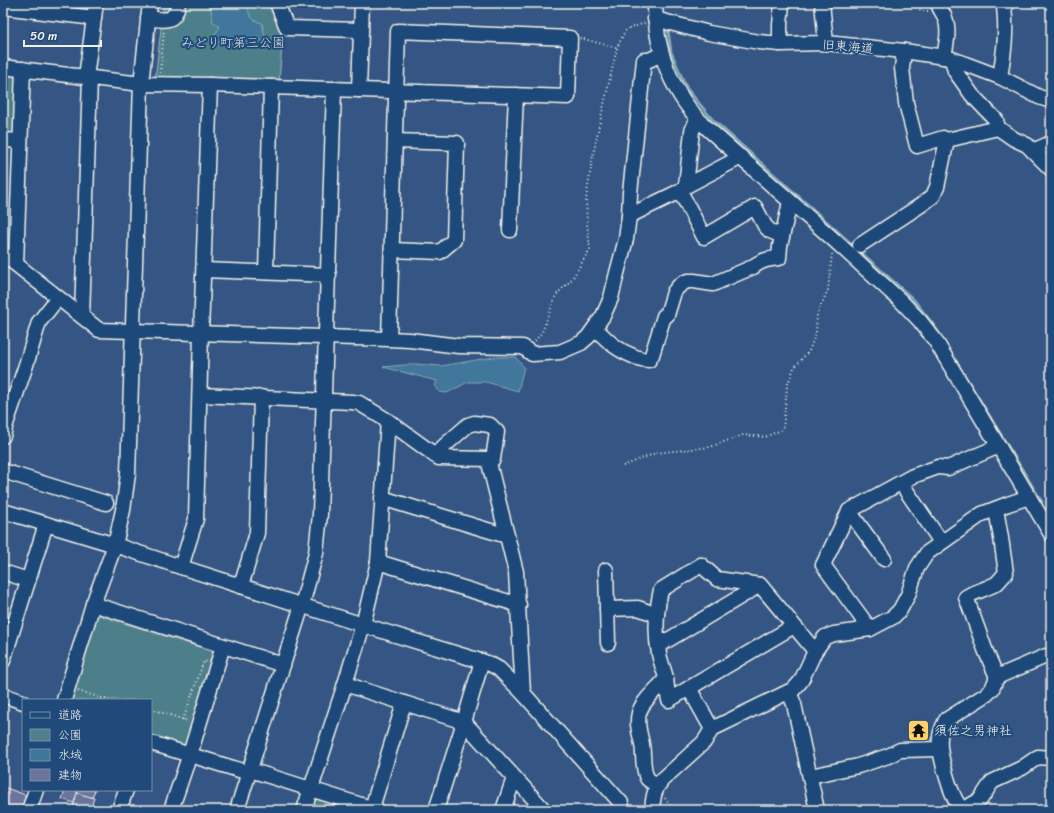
<svg xmlns="http://www.w3.org/2000/svg" width="1054" height="813" viewBox="0 0 1054 813" font-family="Sriracha,'Klee One',sans-serif">
  <style>
    .green { fill: #4e7f8a; stroke: #a1b8b9 }
    .water { fill: #3f779a; stroke: #87a8b9 }
    .lines { fill: none; stroke-linecap: round; stroke-linejoin: round }
    .stream { stroke: #87a8b9; stroke-width: 3 }
    .building { fill: #6a749d; stroke: #f4f1e8 }
    .minor-casing { stroke: #f4f1e8; stroke-width: 17 }
    .path { stroke: #f4f1e8; stroke-width: 2; stroke-dasharray: 1 3; stroke-linecap: butt }
    .minor { stroke: #1f4a7a; stroke-width: 14 }
    .labels { text-anchor: middle; stroke-width: 4; stroke-linejoin: round; paint-order: stroke }
    .park-label { font-size: 13px; fill: #dbe0da; stroke: #1f4a7a }
    .street-label { font-size: 13px; fill: #f4f1e8; stroke: #1f4a7a }
    .poi-label { font-size: 13px; fill: #f4f1e8; stroke: #1f4a7a; text-anchor: start }
  </style>
  <rect width="100%" height="100%" fill="#355684"/>
  <filter id="ink" filterUnits="userSpaceOnUse"><feTurbulence type="fractalNoise" baseFrequency=".025" numOctaves="2"/><feDisplacementMap in="SourceGraphic" scale="8" xChannelSelector="R" yChannelSelector="G"/><feConvolveMatrix kernelMatrix="1 2 1 2 8 2 1 2 1" color-interpolation-filters="sRGB"/></filter>
  <g filter="url(#ink)">
    <g class="green">
      <polygon points="164,3 273,3 283,32 279,82 155,80"/>
      <polygon points="3,73 17,75 14,137 3,137"/>
      <polygon points="96,614 218,653 186,750 151,740 151,700 71,700"/>
      <polygon points="317,796 361,810 310,810 313,798"/>
    </g>
    <g class="water">
      <path d="M 201,3 L 247,3 C 249,15 250,20 262,23 L 265,38 L 264,42 L 257,37 L 258,44 L 250,46 L 238,39 L 216,42 L 210,41 L 220,27 L 213,22 L 210,4 Z"/>
      <polygon points="494,357 515,357 524,367 518,391 486,382 468,382 447,393 439,392 435,386 437,381 383,367 415,364 441,366"/>
    </g>
    <g class="lines">
      <g class="stream">
        <polyline points="668,31 671,52 687,89 712,119 913,299 935,327 940,335"/>
        <polyline points="949,350 1042,502"/>
        <polyline points="1050,515 1051,518"/>
      </g>
    </g>
    <g class="building">
      <polygon points="3,787 26,795 21,810 3,810"/>
      <polygon points="65,790 78,790 74,803 62,799"/>
      <polygon points="78,790 95,790 92,798 77,793"/>
      <polygon points="77,793 94,798 90,810 72,810"/>
    </g>
    <g class="lines">
      <defs>
        <g id="minor">
          <polyline points="277,3 287,28 361,30"/>
          <path d="M 655,3 C 655,51 672,95 707,128 L 833,239 L 902,302 L 920,321 L 935,340 L 1051,534"/>
          <polyline points="822,3 826,43"/>
          <path d="M 938,3 C 939,9 943,12 945,18 C 950,30 946,45 944,57"/>
          <polyline points="3,7 94,18 86,77"/>
          <polyline points="94,18 96,3"/>
          <path d="M 148,18 C 165,20 175,24 178,3"/>
          <polyline points="655,19 709,33 759,42 780,44 826,43 904,51 944,57 952,59 1000,77 1039,97 1051,101"/>
          <polyline points="780,44 780,25 782,3"/>
          <polyline points="904,51 902,68 906,103 917,146 943,138 947,140"/>
          <polyline points="952,59 955,71 972,95 996,120 998,128"/>
          <polyline points="3,67 141,84 210,85 568,97 570,38 398,31 389,339"/>
          <path d="M 1000,77 C 1004,53 1007,31 1004,7 L 1008,3"/>
          <polyline points="359,90 362,3"/>
          <polyline points="3,140 20,141"/>
          <polyline points="1033,151 1051,143"/>
          <polyline points="686,186 692,131 697,119"/>
          <polyline points="680,191 704,237 755,207 765,226 770,231 782,236"/>
          <polyline points="629,216 630,193 644,60 649,60 662,54"/>
          <polyline points="510,230 516,95"/>
          <polyline points="860,245 921,205 933,196 937,187 947,140 998,128 1014,139 1027,145 1051,169"/>
          <polyline points="392,250 440,252 454,240 457,143 395,141"/>
          <polyline points="3,254 99,330 389,339 410,340 459,346 523,347 532,354 560,352 581,343 588,337 603,316 611,298 617,273 626,239 629,216 680,191 686,186 741,157"/>
          <polyline points="16,264 23,69"/>
          <polyline points="204,270 329,275"/>
          <polyline points="266,272 271,87"/>
          <polyline points="82,316 90,78"/>
          <path d="M 595,328 C 608,341 615,349 633,356 C 639,359 643,360 649,360 L 652,355 L 664,316 L 667,315 L 674,292 L 678,287 L 683,283 L 688,281 L 694,281 L 713,284 L 753,267 C 761,260 769,259 779,258 L 780,246 L 790,202"/>
          <polyline points="200,395 352,402 359,403 388,421 439,458 488,459 516,572 523,693"/>
          <polyline points="3,436 6,424 26,365 39,322 58,298"/>
          <polyline points="434,455 468,425 474,423 490,425 497,432 493,459 488,459"/>
          <polyline points="3,471 106,503"/>
          <polyline points="901,483 941,542"/>
          <polyline points="382,498 507,536"/>
          <path d="M 996,509 L 1001,538 L 1006,573 C 1003,576 1000,580 997,583 C 987,589 976,591 966,597 L 986,652 L 997,677"/>
          <polyline points="3,511 115,545 181,567 363,625 490,664 499,669 523,693 621,803 623,810"/>
          <polyline points="849,511 884,559"/>
          <polyline points="378,562 519,605"/>
          <polyline points="181,567 196,519 201,333 210,85"/>
          <polyline points="606,570 608,643"/>
          <polyline points="3,572 28,580"/>
          <polyline points="241,586 257,533 261,397"/>
          <polyline points="93,604 283,665"/>
          <polyline points="607,609 638,608 657,615"/>
          <path d="M 794,626 L 669,700 C 667,693 667,686 666,678 C 664,670 661,663 659,654 C 655,633 656,611 661,590 L 701,565 L 717,579 L 760,585 L 815,651"/>
          <polyline points="870,629 823,565 849,511 913,476 938,467 948,468 999,446"/>
          <polyline points="658,646 760,585"/>
          <polyline points="3,661 46,524"/>
          <polyline points="345,684 404,703 372,808"/>
          <polyline points="689,688 712,729"/>
          <polyline points="789,692 794,704 817,810"/>
          <polyline points="3,695 23,702"/>
          <polyline points="64,700 93,604 115,545 123,510 128,474 141,84 150,3"/>
          <polyline points="404,703 464,722 544,810"/>
          <polyline points="151,743 249,773"/>
          <polyline points="250,770 377,810"/>
          <polyline points="810,776 858,766 888,756 900,750 940,749"/>
          <path d="M 657,785 C 654,783 649,781 647,778 C 642,768 644,755 642,744 C 640,734 636,724 639,713 C 642,701 658,688 666,679"/>
          <polyline points="29,810 36,790"/>
          <polyline points="119,810 126,790"/>
          <polyline points="171,810 190,754 223,646"/>
          <polyline points="237,810 302,605 316,553 320,514 334,89"/>
          <polyline points="304,810 345,684 363,625 378,562 388,421"/>
          <polyline points="436,810 464,722 482,661"/>
          <polyline points="503,810 514,778"/>
          <path d="M 652,810 C 653,798 654,789 662,780 L 704,742 L 712,729 L 794,689 L 801,681 L 815,651 L 825,637 L 834,634 L 870,629 L 893,617 L 900,610 L 908,595 L 917,568 L 927,553 L 982,514 L 1008,504 L 1029,497"/>
          <path d="M 962,810 C 960,806 957,803 955,799 C 949,787 938,752 940,738 C 940,732 943,726 946,720 L 987,694 L 992,689 L 997,677 L 1046,656 L 1051,656"/>
          <polyline points="962,810 980,800 992,782 1022,768 1038,757 1051,758"/>
        </g>
      </defs>
      <use href="#minor" class="minor-casing"/>
      <g class="path">
        <polyline points="915,3 921,11 928,11"/>
        <polyline points="580,38 617,48"/>
        <polyline points="160,73 164,30"/>
        <polyline points="3,117 10,118"/>
        <polyline points="535,341 542,332 556,295 572,279 590,249 587,223 586,199 592,161 599,126 617,48 625,31 633,27 645,23"/>
        <polyline points="623,466 656,453 710,447 743,435 765,437 783,429 787,386 794,368 809,351 816,333 817,314 828,290 832,254"/>
        <polyline points="78,691 109,700"/>
        <polyline points="151,709 188,721"/>
        <polyline points="183,720 204,661 207,662"/>
        <polyline points="665,798 673,810"/>
        <polyline points="322,810 323,804"/>
      </g>
      <use href="#minor" class="minor"/>
    </g>
  </g>
  <defs>
    <symbol id="temple-square" viewBox="-11 -11 22 22"><rect x="-9" y="-9" width="18" height="18" rx="4" fill="#ffd166" stroke="#1f4a7a"/><path d="M0-6L5-2H3V0L6.5 2.5H4V6H1.5V3h-3V6H-4V2.5H-6.5L-3 0V-2H-5Z" fill="#111"/></symbol>
  </defs>
  <g fill-rule="evenodd">
    <use href="#temple-square" x="906" y="718" width="25" height="25"/>
  </g>
  <g class="labels">
    <g class="park-label">
      <text x="233" y="47">みどり町第三公園</text>
    </g>
    <g class="street-label">
      <text transform="translate(848 46) rotate(5)" y="5">旧東海道</text>
    </g>
    <g class="poi-label">
      <text x="934" y="735">須佐之男神社</text>
    </g>
  </g>
  <rect width="1054" height="813" fill="none" stroke="#1f4a7a" stroke-width="16"/>
  <rect x="8" y="8" width="1038" height="797" fill="none" stroke="#f4f1e8" stroke-width="1.5" filter="url(#ink)"/>
  <rect x="22" y="699" width="130" height="92" fill="#1f4a7a" stroke="#748da6"/>
  <rect x="30" y="712" width="20" height="6" fill="#1f4a7a" stroke="#748da6"/>
  <text x="58" y="719" font-size="12" fill="#f4f1e8">道路</text>
  <rect x="30" y="729" width="20" height="12" fill="#4e7f8a" stroke="#748da6"/>
  <text x="58" y="739" font-size="12" fill="#f4f1e8">公園</text>
  <rect x="30" y="749" width="20" height="12" fill="#3f779a" stroke="#748da6"/>
  <text x="58" y="759" font-size="12" fill="#f4f1e8">水域</text>
  <rect x="30" y="769" width="20" height="12" fill="#6a749d" stroke="#748da6"/>
  <text x="58" y="779" font-size="12" fill="#f4f1e8">建物</text>
  <path d="M24 40v6h77v-6" fill="none" stroke="#f4f1e8" stroke-width="2"/>
  <text x="30" y="40" font-size="12" fill="#f4f1e8" stroke="#1f4a7a" stroke-width="3" paint-order="stroke">50 m</text>
</svg>
